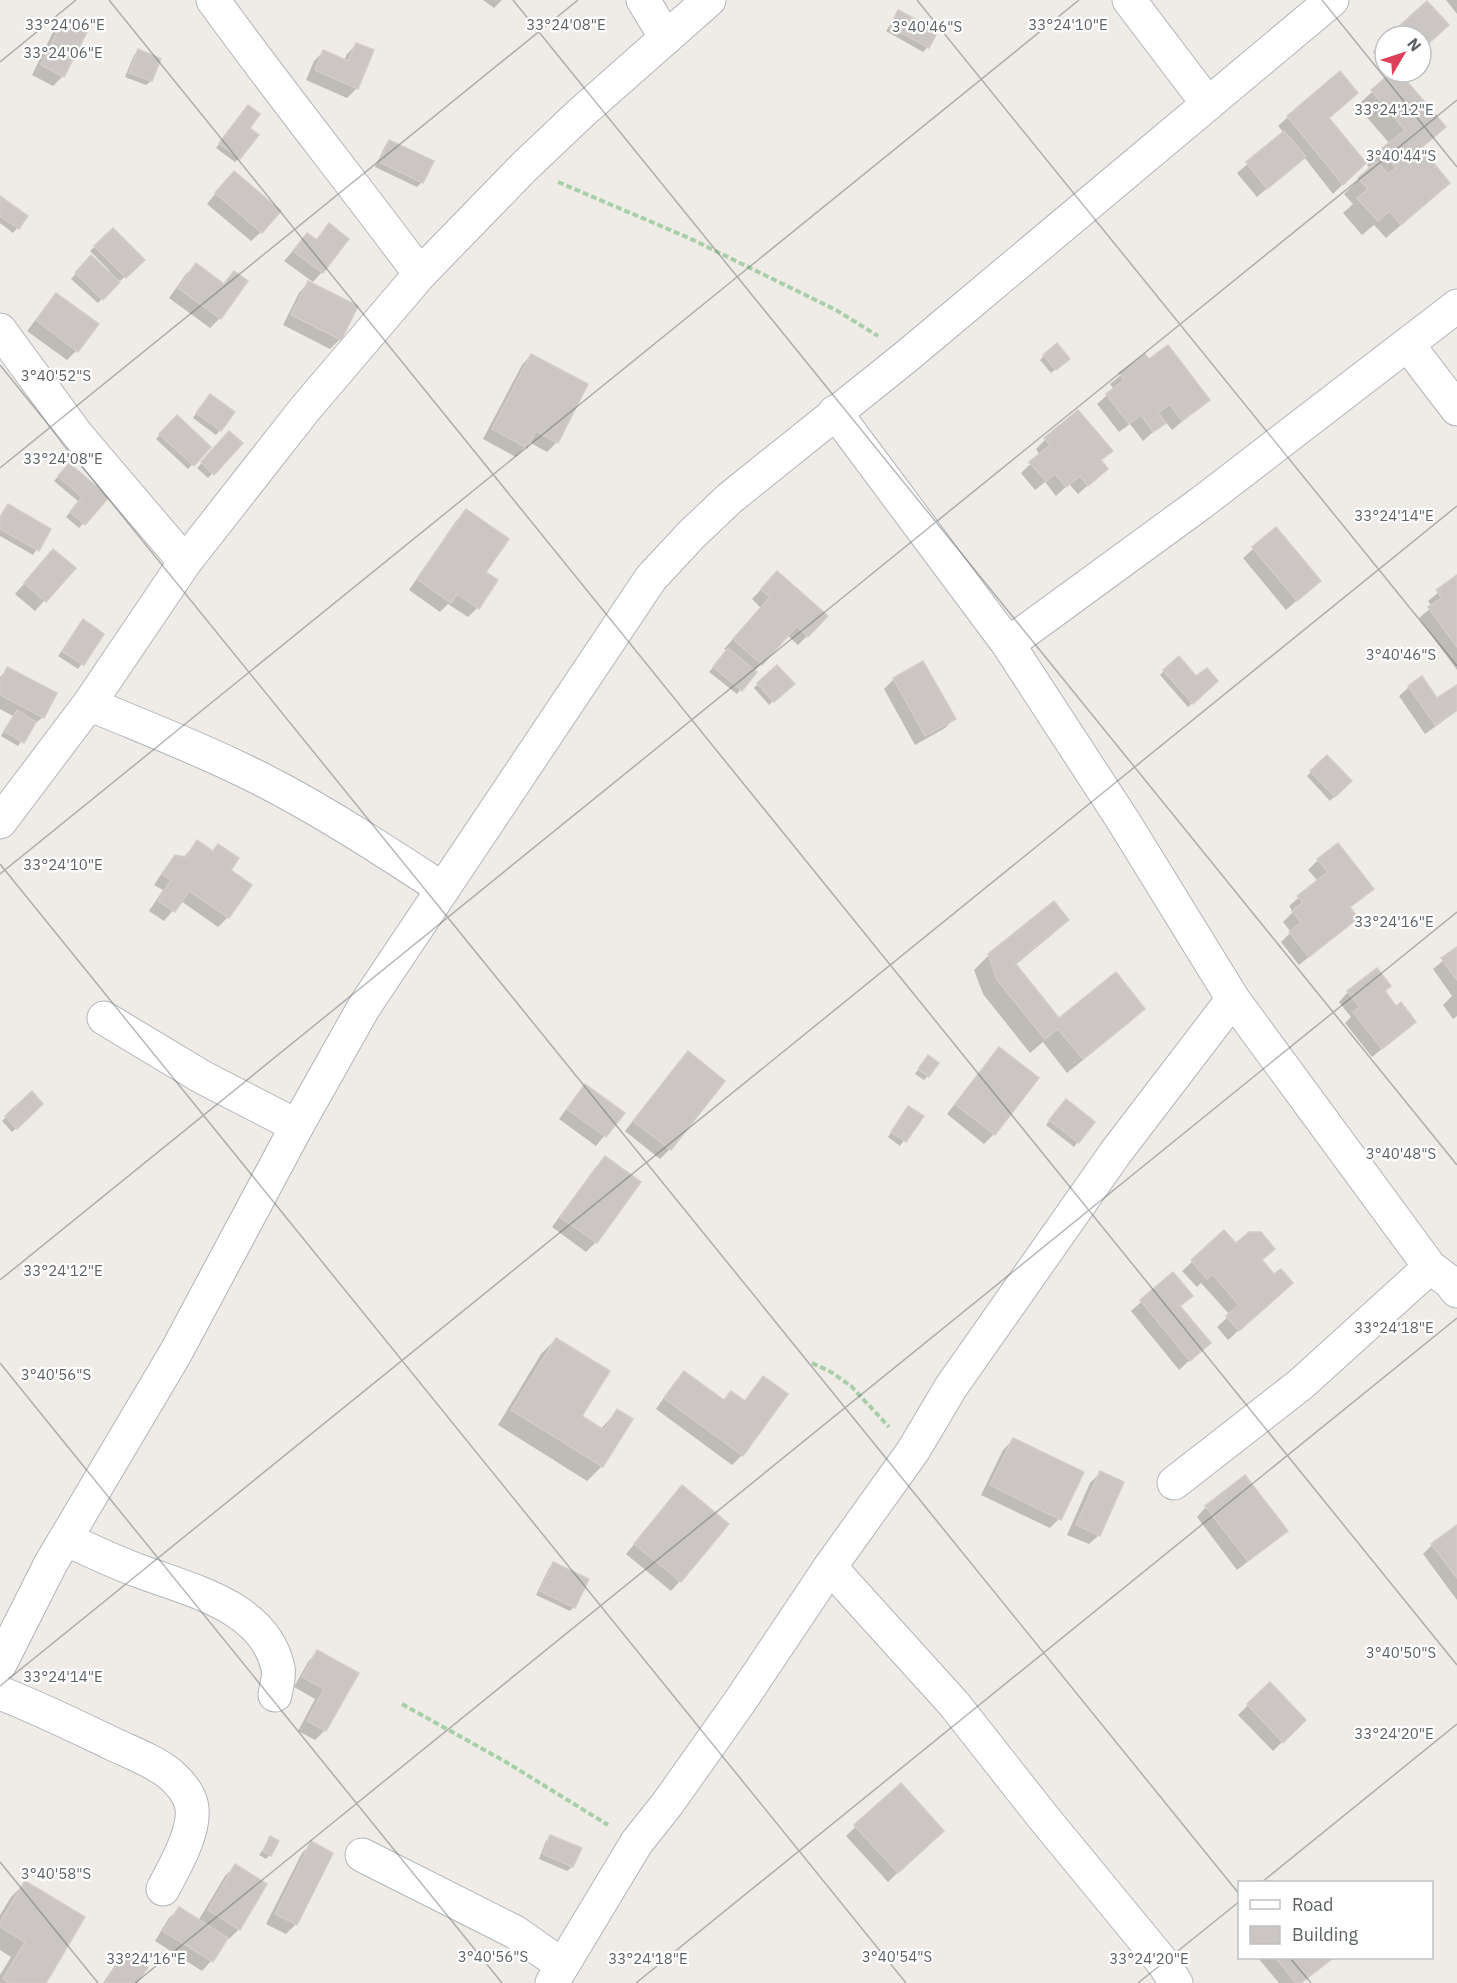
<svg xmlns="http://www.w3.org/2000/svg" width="1457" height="1983" viewBox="0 0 1457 1983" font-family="'IBM Plex Sans',sans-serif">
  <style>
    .shadow { fill: #0003 }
    .building { fill: #cbc6c3; stroke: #d4ccc6; stroke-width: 1.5 }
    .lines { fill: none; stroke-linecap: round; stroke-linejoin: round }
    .minor-casing { stroke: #b2b5b8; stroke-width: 35 }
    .path { stroke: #a7d0a8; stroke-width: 4; stroke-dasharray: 6 3; stroke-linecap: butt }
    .minor { stroke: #fff; stroke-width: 33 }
    .ticks { fill: none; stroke: #5e6366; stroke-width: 1.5; stroke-opacity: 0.45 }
    .ticks-label { font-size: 15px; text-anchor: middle; fill: #5e6366; stroke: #fff; stroke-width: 4.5; stroke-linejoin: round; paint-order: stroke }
  </style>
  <rect width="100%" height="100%" fill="#efebe7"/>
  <g class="shadow">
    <polygon points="483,0 502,0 494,8"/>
    <polygon points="1446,0 1457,0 1457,14"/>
    <polygon points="899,12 928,47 923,52 886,31"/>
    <polygon points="64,20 63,76 53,86 32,75 54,30"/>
    <polygon points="1385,41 1385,65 1373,52"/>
    <polygon points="357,44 357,88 347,98 306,80 314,61 323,52 344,60 347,54"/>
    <polygon points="138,51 159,59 151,81 146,85 125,77 134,55"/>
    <polygon points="1391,72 1397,72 1429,141 1420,149 1433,197 1386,238 1374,225 1362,235 1343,213 1353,204 1344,194 1370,169 1367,165 1390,144 1357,106 1392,73"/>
    <polygon points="244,111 248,129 239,158 235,162 216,148"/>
    <polygon points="1288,117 1327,118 1364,163 1333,194 1304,157 1257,197 1237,173 1284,133 1278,126"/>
    <polygon points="389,141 422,182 417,187 375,167 385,146"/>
    <polygon points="224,183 261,232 251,241 207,204"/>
    <polygon points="0,197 26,217 13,233 0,223"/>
    <polygon points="329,225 322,272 313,282 284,261 307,235 315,241"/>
    <polygon points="112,230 143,260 120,281 119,280 98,303 71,279 91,257 108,273 110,271 90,251"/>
    <polygon points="196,265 223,285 234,273 220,318 210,328 169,298 186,274"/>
    <polygon points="308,283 340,339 330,349 283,325 299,293"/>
    <polygon points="56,295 76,351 67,360 27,331 47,305"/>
    <polygon points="531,355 557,442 547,452 529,442 516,457 483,439 522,365"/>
    <polygon points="1044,356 1063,363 1051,373 1040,360"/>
    <polygon points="1144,356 1208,400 1172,430 1165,421 1143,441 1130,424 1119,432 1097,404 1114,389 1110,384"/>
    <polygon points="206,400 220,430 216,435 193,418"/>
    <polygon points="177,417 209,447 188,469 156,439"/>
    <polygon points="229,433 241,443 208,478 197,468"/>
    <polygon points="1045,440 1111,451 1100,461 1096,478 1078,494 1069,484 1056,496 1045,482 1035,490 1021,473 1040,455 1036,449"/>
    <polygon points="69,465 107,497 79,528 66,517 79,502 54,481"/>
    <polygon points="8,506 49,530 33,555 0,536 0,516"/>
    <polygon points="466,511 484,572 477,608 468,617 448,604 440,612 409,590 456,521"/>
    <polygon points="1276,529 1309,590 1286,610 1243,558"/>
    <polygon points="44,561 73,568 35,611 15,594"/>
    <polygon points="777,573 807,636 798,645 787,635 754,671 737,694 709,672 727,651 724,649 761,608 752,599"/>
    <polygon points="1457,577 1457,670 1419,618 1432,607 1428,601"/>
    <polygon points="83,621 102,635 78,669 58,656"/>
    <polygon points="8,669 43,717 32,726 18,746 1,736 13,716 0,709 0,677"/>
    <polygon points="1164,671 1196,678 1212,686 1188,707 1160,675"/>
    <polygon points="894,679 954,719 945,728 915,745 884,689"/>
    <polygon points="758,684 788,688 769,705 754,688"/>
    <polygon points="1409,687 1437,700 1457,687 1457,711 1425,734 1399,696"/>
    <polygon points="1327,757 1350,781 1330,801 1307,776"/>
    <polygon points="197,842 212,852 218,846 229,871 228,917 218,927 181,901 164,921 149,911 163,890 154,885 166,867 176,857 183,858"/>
    <polygon points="1318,860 1372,888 1349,908 1346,927 1299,965 1281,942 1291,932 1283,922 1293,912 1289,906 1318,881 1308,870"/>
    <polygon points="1067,919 1053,934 1015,965 1059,1020 1143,1009 1129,1023 1067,1073 1043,1042 1030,1053 983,994 974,970 989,955"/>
    <polygon points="1457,949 1457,1016 1453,1019 1443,1005 1452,996 1433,969"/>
    <polygon points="1348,992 1384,992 1396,1008 1414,1022 1372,1057 1345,1023 1351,1017 1339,1002"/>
    <polygon points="999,1049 994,1134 984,1144 947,1114 990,1059"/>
    <polygon points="688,1053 723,1081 670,1149 660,1159 625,1131 678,1063"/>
    <polygon points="924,1062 928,1076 924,1080 915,1074"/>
    <polygon points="585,1086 622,1114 596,1146 559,1119 576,1096"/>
    <polygon points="32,1093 41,1104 12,1132 2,1121"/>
    <polygon points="1061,1105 1078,1142 1074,1147 1046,1125"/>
    <polygon points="908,1108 921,1116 900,1146 888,1137"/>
    <polygon points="605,1158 639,1183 596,1242 586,1252 552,1227 595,1168"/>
    <polygon points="1224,1233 1236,1245 1260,1261 1274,1277 1291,1283 1228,1340 1217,1327 1230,1315 1201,1283 1197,1287 1182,1271"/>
    <polygon points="1173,1274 1179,1307 1209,1343 1179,1370 1131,1311"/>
    <polygon points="556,1339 580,1417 600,1430 617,1411 602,1466 587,1481 498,1425 541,1354"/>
    <polygon points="684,1373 723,1401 743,1402 763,1378 786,1395 742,1455 732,1465 656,1409 674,1383"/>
    <polygon points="1013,1440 1059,1519 1050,1528 981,1495 1003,1450"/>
    <polygon points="1100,1473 1099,1535 1089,1544 1067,1535 1090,1483"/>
    <polygon points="673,1497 680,1581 671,1591 626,1554"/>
    <polygon points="1206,1507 1286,1531 1276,1540 1237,1570 1197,1517"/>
    <polygon points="1457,1527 1457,1600 1423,1554 1432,1545"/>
    <polygon points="554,1564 574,1607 570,1611 536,1595 549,1568"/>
    <polygon points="317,1652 357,1674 325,1730 315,1740 298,1731 315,1699 294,1687 308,1662"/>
    <polygon points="1270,1684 1304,1720 1273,1751 1238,1715"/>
    <polygon points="900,1785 932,1840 888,1882 846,1836"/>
    <polygon points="551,1836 572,1867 567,1871 539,1859 546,1841"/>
    <polygon points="271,1838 270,1855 266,1859 259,1855"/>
    <polygon points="312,1843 296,1924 286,1934 266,1924 302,1853"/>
    <polygon points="235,1866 239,1929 229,1939 226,1937 211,1961 202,1971 155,1941 169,1918 179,1909 198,1921 225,1876"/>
    <polygon points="25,1883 44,1983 0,1983 0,1975 11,1957 0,1950 0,1915 11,1897"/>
    <polygon points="126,1954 135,1983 103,1983 116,1964"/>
    <polygon points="1258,1958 1332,1958 1301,1983 1279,1983"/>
  </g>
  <g class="building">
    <polygon points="1427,1 1449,25 1421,50 1421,36 1388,36"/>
    <polygon points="898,10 938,31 929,48 890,27"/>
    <polygon points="64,18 88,30 64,77 41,65"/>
    <polygon points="356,43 374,50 358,89 315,70 323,50 348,61"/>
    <polygon points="138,49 161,59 152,81 129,73"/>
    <polygon points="1340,71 1358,93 1329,118 1366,163 1343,185 1287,116"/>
    <polygon points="1392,72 1399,72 1446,127 1421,148 1450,183 1401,225 1389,211 1378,221 1357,198 1368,189 1358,178 1377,161 1388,174 1396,168 1381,149 1405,130 1371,90"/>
    <polygon points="248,105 260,114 250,128 259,135 240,159 219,143"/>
    <polygon points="1284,131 1306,157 1267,189 1246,162"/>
    <polygon points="389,140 434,161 423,183 379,162"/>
    <polygon points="234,171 281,211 262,233 215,193"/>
    <polygon points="0,196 28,216 19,229 0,216"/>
    <polygon points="329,223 349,239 323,273 293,251 307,233 317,240"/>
    <polygon points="113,228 145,260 126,278 94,246"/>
    <polygon points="91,255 120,282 103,300 75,273"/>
    <polygon points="196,263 224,284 234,271 248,281 221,319 178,288"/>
    <polygon points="308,281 358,306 341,340 291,315"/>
    <polygon points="56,293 99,324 78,352 36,320"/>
    <polygon points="1057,343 1070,359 1056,370 1043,355"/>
    <polygon points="1168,345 1210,400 1182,421 1170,404 1158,413 1166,423 1153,432 1141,415 1129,424 1106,394 1124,380 1119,373 1145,354 1149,359"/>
    <polygon points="531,354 588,384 558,443 536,431 527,448 492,429"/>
    <polygon points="210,394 235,412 221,431 196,413"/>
    <polygon points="1078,410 1113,451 1101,460 1108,469 1088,486 1080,476 1066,487 1055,474 1046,481 1029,462 1050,445 1044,438"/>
    <polygon points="177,415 211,447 194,466 159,434"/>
    <polygon points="229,431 243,443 214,475 201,462"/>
    <polygon points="69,463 109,497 85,525 70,512 82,497 58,476"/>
    <polygon points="8,504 51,529 39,551 0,529 0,517"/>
    <polygon points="466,509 509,539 486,572 498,580 479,609 457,594 451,603 417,579"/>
    <polygon points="1276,527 1321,581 1297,601 1252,547"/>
    <polygon points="53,549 76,568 46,602 24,583"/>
    <polygon points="777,571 828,616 808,637 797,626 762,665 733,639 770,597 761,589"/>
    <polygon points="1457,575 1457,647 1428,607 1442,598 1436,590"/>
    <polygon points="83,619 104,634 84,665 62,651"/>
    <polygon points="728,648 757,672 742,691 713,667"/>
    <polygon points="1179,656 1196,676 1207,668 1218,681 1193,704 1163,670"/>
    <polygon points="923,661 956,719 925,736 893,678"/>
    <polygon points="777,665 795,684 774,702 757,683"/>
    <polygon points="7,667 57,693 44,718 0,695 0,682"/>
    <polygon points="1422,676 1437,698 1457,685 1457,710 1435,725 1408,686"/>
    <polygon points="17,710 36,722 24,743 4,731"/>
    <polygon points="1327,755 1352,781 1335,797 1310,771"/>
    <polygon points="197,840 213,851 218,844 239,858 231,870 252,885 229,918 189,891 175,912 158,901 171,880 162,874 175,855 186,857"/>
    <polygon points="1338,843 1374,889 1350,907 1358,918 1309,957 1289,932 1301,922 1292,911 1303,902 1297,896 1328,872 1317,859"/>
    <polygon points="1054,901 1069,920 1015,963 1059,1018 1116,972 1145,1009 1083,1059 1058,1029 1045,1039 997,980 988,954"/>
    <polygon points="1457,947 1457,980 1441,958"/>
    <polygon points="1377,968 1391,986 1385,991 1396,1006 1401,1002 1416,1022 1382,1049 1353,1012 1360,1007 1347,991"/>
    <polygon points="999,1047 1039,1078 995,1135 955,1104"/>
    <polygon points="688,1051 725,1081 671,1150 633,1121"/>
    <polygon points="928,1055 939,1063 929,1077 918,1069"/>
    <polygon points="585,1084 625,1113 606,1137 567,1109"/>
    <polygon points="32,1091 43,1104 17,1129 5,1116"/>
    <polygon points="1066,1099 1095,1122 1079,1143 1049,1120"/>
    <polygon points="908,1106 924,1116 906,1142 891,1132"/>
    <polygon points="605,1156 641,1182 597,1243 560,1217"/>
    <polygon points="1224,1230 1236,1243 1249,1232 1261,1232 1275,1249 1262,1260 1274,1274 1281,1269 1293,1283 1239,1331 1226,1316 1239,1305 1212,1274 1207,1279 1191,1260"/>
    <polygon points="1173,1272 1193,1296 1180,1306 1211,1343 1190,1361 1140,1300"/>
    <polygon points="556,1338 610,1371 582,1416 604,1430 617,1409 633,1419 603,1467 511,1410"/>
    <polygon points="684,1371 724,1400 731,1391 745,1401 763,1376 788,1394 743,1456 664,1398"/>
    <polygon points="1013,1438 1084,1472 1061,1520 990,1485"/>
    <polygon points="1100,1471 1124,1482 1100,1536 1076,1525"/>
    <polygon points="1245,1475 1288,1531 1248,1561 1205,1506"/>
    <polygon points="682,1485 729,1524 681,1582 634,1544"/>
    <polygon points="1457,1525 1457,1578 1431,1544"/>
    <polygon points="553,1562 589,1579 575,1608 540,1591"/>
    <polygon points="317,1650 359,1673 326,1731 307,1721 324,1689 302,1677"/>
    <polygon points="1270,1682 1306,1720 1283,1743 1247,1704"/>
    <polygon points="901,1783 944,1831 898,1873 854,1825"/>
    <polygon points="550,1835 582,1848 573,1867 543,1854"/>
    <polygon points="270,1836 279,1841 271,1856 263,1851"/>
    <polygon points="311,1841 333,1853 297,1925 275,1914"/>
    <polygon points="235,1864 267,1884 240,1930 208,1910"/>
    <polygon points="25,1881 85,1917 46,1983 10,1983 3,1979 25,1942 0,1927 0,1922"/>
    <polygon points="179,1907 228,1938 213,1962 163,1931"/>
    <polygon points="125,1952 148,1967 137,1983 105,1983"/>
    <polygon points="1276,1958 1333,1958 1301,1983 1296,1983"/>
  </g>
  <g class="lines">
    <defs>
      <g id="minor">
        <path d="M 213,0 C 280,93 352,182 420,274"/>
        <polyline points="643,0 666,38"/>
        <polyline points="1129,0 1208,104"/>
        <polyline points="0,330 77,435 185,562"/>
        <polyline points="1408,345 1457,409"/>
        <polyline points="835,412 1008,644 1124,822 1233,999 1430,1267 1450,1282 1457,1291"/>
        <polyline points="1008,644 1201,503 1457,306"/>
        <path d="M 89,704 C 153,731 219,756 280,789 C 336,819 389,854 443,889"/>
        <polyline points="0,822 89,704 185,562 305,409 420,274 524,167 581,113 709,0"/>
        <polyline points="104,1018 202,1077 297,1126"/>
        <polyline points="1174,1483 1301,1384 1430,1267"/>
        <path d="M 66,1539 C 91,1551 116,1563 142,1572 C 193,1591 265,1607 278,1668 C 280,1676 276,1687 275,1695"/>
        <polyline points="830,1567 954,1704 1043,1817 1164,1964 1176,1983"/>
        <polyline points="0,1664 51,1563 175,1354 297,1126 364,1007 651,578 692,534 730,498 907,356 1332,0"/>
        <path d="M 0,1693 C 39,1708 75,1726 113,1744 C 132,1753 154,1761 170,1774 C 179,1782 188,1792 191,1803 C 198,1828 174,1868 163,1889"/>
        <polyline points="362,1855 515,1932 562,1965"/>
        <polyline points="552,1983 637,1842 668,1803 743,1697 830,1567 913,1451 951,1387 1116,1152 1233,999"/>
      </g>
    </defs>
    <use href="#minor" class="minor-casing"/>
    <g class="path">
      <polyline points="558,182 689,238 836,310 878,336"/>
      <polyline points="812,1363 831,1372 851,1386 889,1427"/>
      <polyline points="402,1704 506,1762 608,1825"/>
    </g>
    <use href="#minor" class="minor"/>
  </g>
  <path class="ticks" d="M 109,0 L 1457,1665M 513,0 L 1457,1165M 917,0 L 1457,666M 1322,0 L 1457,167M 0,62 L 76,0M 0,365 L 1240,1895M 0,468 L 578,0M 0,864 L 906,1983M 0,874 L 1079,0M 0,1280 L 1457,100M 0,1363 L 502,1983M 0,1686 L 1457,506M 0,1862 L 98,1983M 1262,1882 L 1457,1724M 1290,1958 L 1311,1983M 135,1983 L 1457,912M 636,1983 L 1457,1318M 1138,1983 L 1240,1901"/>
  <g class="ticks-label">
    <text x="566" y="30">33°24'08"E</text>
    <text x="65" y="30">33°24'06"E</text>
    <text x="1068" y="30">33°24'10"E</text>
    <text x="927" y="32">3°40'46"S</text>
    <text x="63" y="58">33°24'06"E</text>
    <text x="1394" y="115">33°24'12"E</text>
    <text x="1401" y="161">3°40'44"S</text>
    <text x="56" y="381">3°40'52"S</text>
    <text x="63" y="464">33°24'08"E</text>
    <text x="1394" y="521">33°24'14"E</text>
    <text x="1401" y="660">3°40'46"S</text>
    <text x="63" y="870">33°24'10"E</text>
    <text x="1394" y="927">33°24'16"E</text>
    <text x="1401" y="1159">3°40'48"S</text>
    <text x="63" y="1276">33°24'12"E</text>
    <text x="1394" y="1333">33°24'18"E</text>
    <text x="56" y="1380">3°40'56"S</text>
    <text x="1401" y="1658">3°40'50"S</text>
    <text x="63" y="1682">33°24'14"E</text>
    <text x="1394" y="1739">33°24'20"E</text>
    <text x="56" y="1879">3°40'58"S</text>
    <text x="493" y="1962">3°40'56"S</text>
    <text x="897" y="1962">3°40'54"S</text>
    <text x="146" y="1964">33°24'16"E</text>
    <text x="648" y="1964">33°24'18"E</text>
    <text x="1149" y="1964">33°24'20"E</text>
  </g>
  <rect x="1238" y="1881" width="195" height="78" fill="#ffffff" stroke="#bfc1c2" stroke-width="1.5"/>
  <rect x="1250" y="1900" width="30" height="9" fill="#ffffff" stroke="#bfc1c2" stroke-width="1.5"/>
  <text x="1292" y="1911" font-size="18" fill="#5e6366">Road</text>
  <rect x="1250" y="1926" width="30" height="18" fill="#cbc6c3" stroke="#bfc1c2" stroke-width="1.5"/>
  <text x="1292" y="1941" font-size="18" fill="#5e6366">Building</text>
  <g transform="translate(1403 54) rotate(51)"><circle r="28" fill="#ffffff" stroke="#bfc1c2" stroke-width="1.5"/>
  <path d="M0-4.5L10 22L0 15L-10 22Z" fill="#dc4059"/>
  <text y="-9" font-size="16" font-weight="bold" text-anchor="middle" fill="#5e6366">N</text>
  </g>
</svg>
